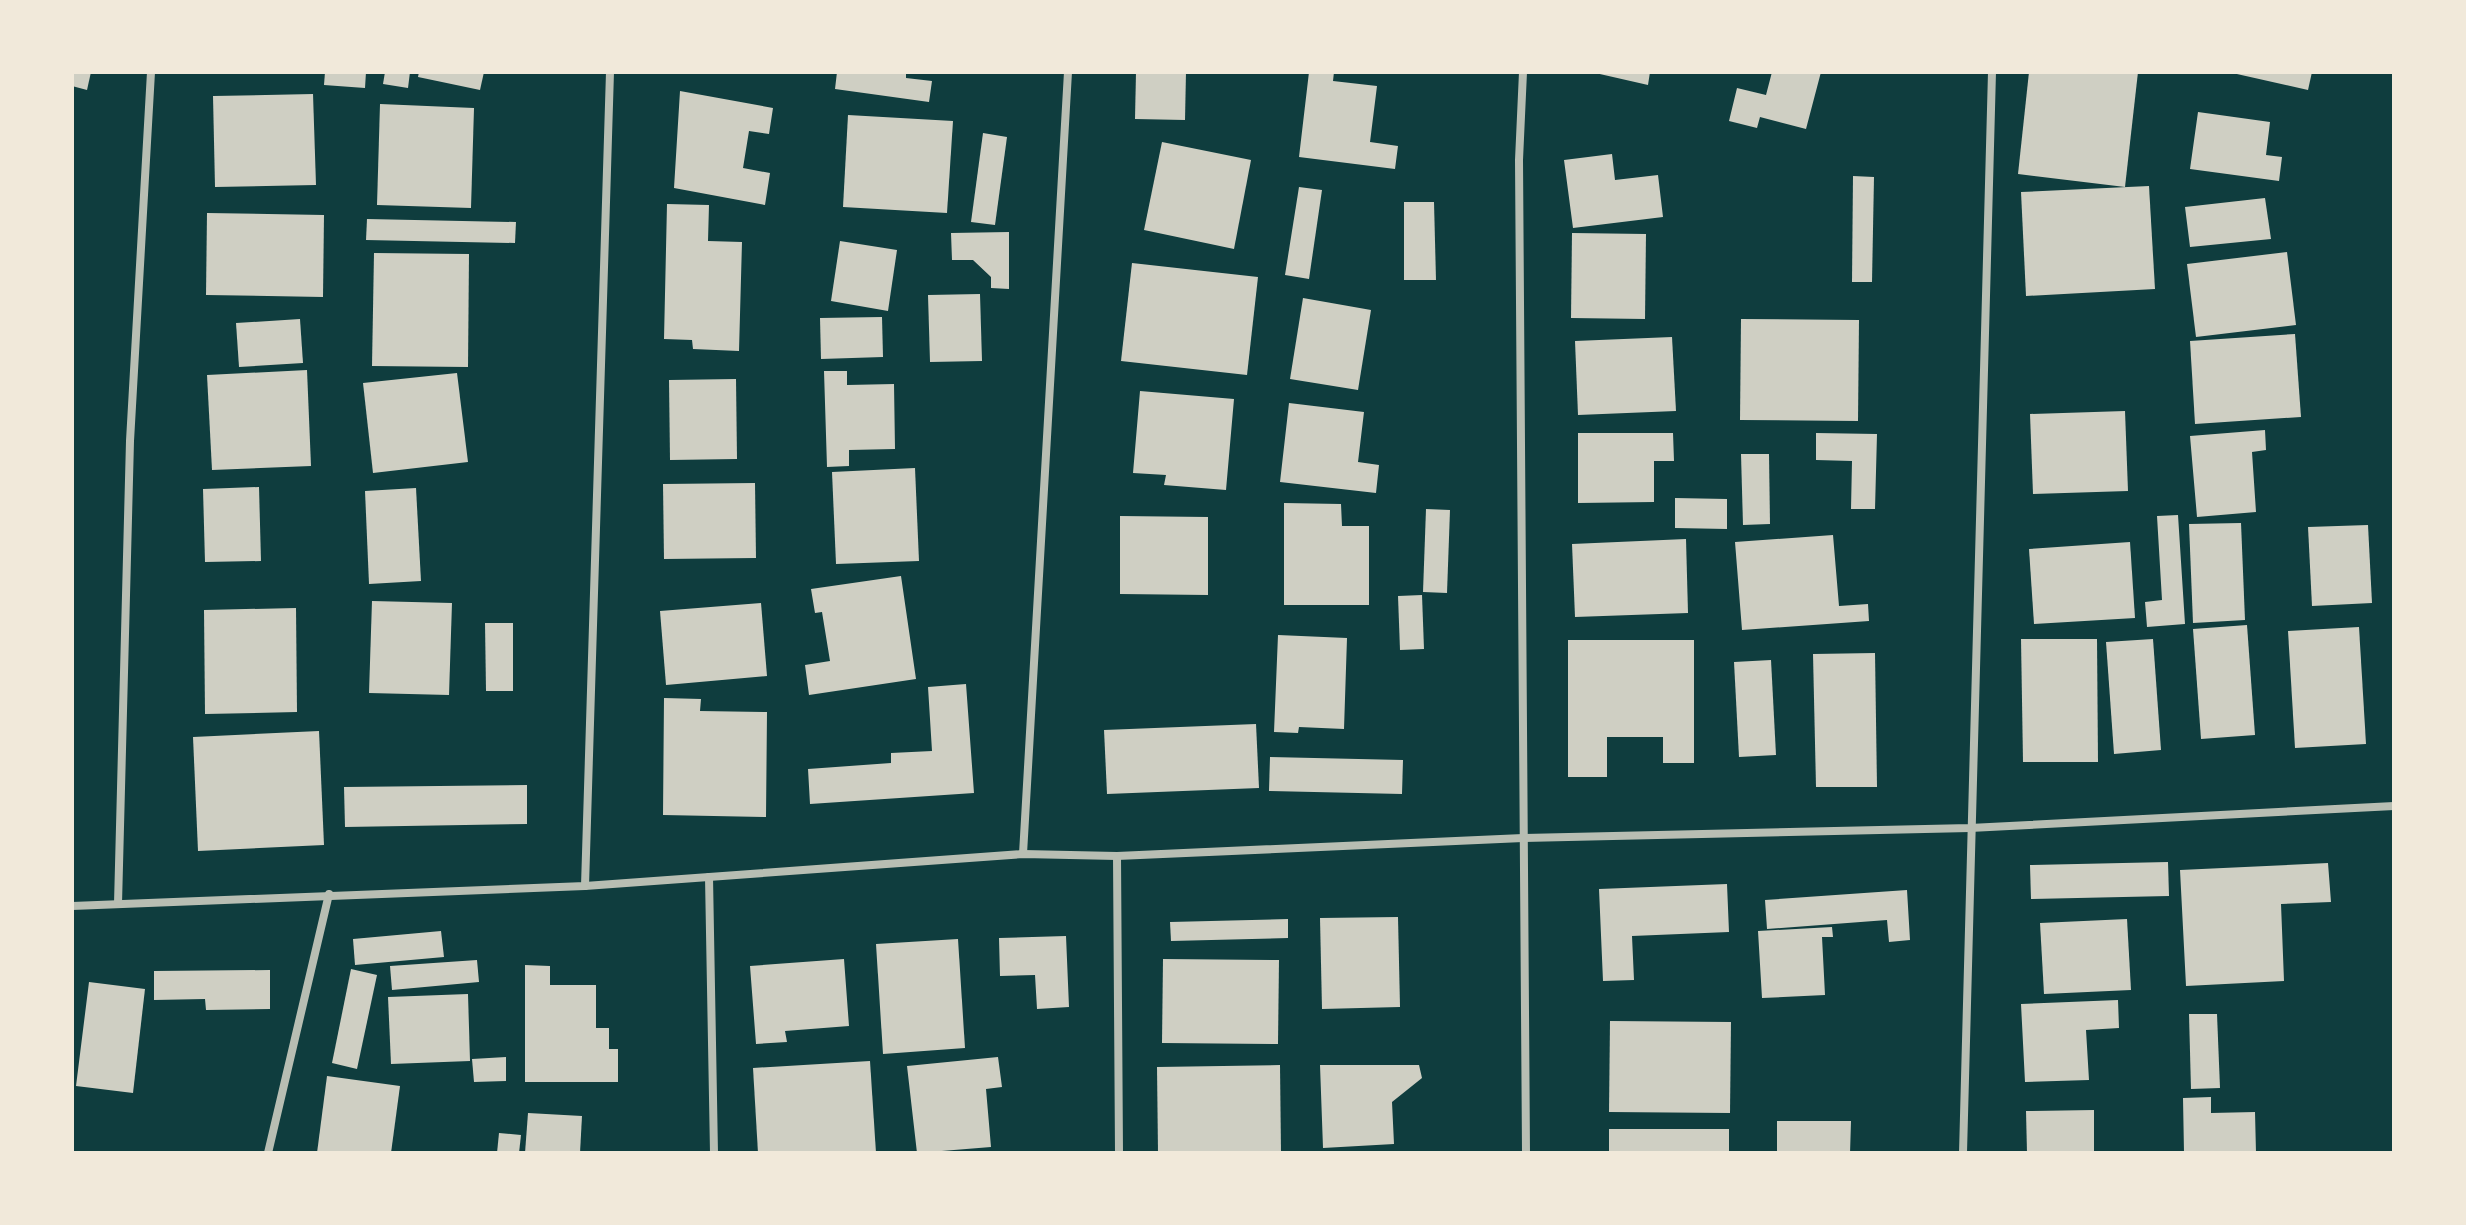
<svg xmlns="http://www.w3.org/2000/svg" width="2466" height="1225" viewBox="0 0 2466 1225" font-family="'Crimson Pro',serif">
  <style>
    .building { fill: #cfcfc3 }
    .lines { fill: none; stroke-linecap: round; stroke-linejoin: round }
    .minor { stroke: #b8beb3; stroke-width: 8 }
  </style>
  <rect width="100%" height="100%" fill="#0f3d3e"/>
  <g class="building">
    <polygon points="72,72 91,72 87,90 72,86"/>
    <polygon points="325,72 366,72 365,88 324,85"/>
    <polygon points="385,72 410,72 408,88 383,84"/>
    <polygon points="419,72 484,72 480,90 418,77"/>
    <polygon points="837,72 906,72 906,78 932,81 929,102 835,89"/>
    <polygon points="1136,72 1186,72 1185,120 1135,119"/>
    <polygon points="1309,72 1334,72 1333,81 1377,86 1370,142 1398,146 1395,169 1299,157"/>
    <polygon points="1591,72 1650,72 1648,85"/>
    <polygon points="1772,72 1821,72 1806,129 1760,117 1757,128 1729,121 1737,88 1766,95"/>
    <polygon points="2029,72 2138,72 2125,187 2018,174"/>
    <polygon points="2228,72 2312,72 2308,90"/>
    <polygon points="680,91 773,108 769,134 749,131 743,168 770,173 765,205 674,188"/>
    <polygon points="313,94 316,185 215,187 213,96"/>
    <polygon points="380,104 474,108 471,208 377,205"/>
    <polygon points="2198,112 2270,122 2266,155 2282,157 2279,181 2190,169"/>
    <polygon points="848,115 953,121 947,213 843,207"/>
    <polygon points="983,133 1007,137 995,225 971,222"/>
    <polygon points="1162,142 1251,160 1234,249 1144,230"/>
    <polygon points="1612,154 1615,180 1658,175 1663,217 1573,228 1564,160"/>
    <polygon points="1853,176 1874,177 1872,282 1852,282"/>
    <polygon points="2149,186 2155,289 2026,296 2021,192"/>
    <polygon points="1299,187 1322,190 1309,279 1285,275"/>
    <polygon points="2265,198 2271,239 2190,247 2185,207"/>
    <polygon points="1404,202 1434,202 1436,280 1404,280"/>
    <polygon points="667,204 709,205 708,241 742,242 739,351 693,349 692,340 664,339"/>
    <polygon points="207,213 324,215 323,297 206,295"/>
    <polygon points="367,219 516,222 515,243 366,240"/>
    <polygon points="1009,232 1009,289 991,288 991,277 973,260 952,260 951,233"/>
    <polygon points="1572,233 1646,234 1645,319 1571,318"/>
    <polygon points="840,241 897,250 888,311 831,301"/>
    <polygon points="2287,252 2296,325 2196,337 2187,264"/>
    <polygon points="374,253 469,254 468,367 372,366"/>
    <polygon points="1132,263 1258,277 1247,375 1121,361"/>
    <polygon points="980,294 982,361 930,362 928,295"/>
    <polygon points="1303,298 1371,310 1358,390 1290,379"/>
    <polygon points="882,317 883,357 821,359 820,318"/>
    <polygon points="300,319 303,363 239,367 236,323"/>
    <polygon points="1741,319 1859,320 1858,421 1740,420"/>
    <polygon points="2295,334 2301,417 2195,424 2190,341"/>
    <polygon points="1672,337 1676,411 1578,415 1575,341"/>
    <polygon points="307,370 311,466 212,470 207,375"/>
    <polygon points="824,371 847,371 847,385 894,384 895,449 849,450 849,466 827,467"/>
    <polygon points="457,373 468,462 373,473 363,383"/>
    <polygon points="736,379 737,459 670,460 669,380"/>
    <polygon points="1140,391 1234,399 1226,490 1164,485 1166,475 1133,473"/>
    <polygon points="1289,403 1364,412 1358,462 1379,465 1376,493 1280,482"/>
    <polygon points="2125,411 2128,491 2033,494 2030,414"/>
    <polygon points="2265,430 2266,450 2252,452 2256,512 2197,517 2190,436"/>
    <polygon points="1578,433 1673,433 1674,461 1654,461 1654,502 1578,503"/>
    <polygon points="1816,433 1877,434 1875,509 1851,509 1852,461 1816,460"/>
    <polygon points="1741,454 1769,454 1770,524 1743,525"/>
    <polygon points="915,468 919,561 836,564 832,472"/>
    <polygon points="755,483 756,558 664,559 663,484"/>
    <polygon points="259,487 261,561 205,562 203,489"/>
    <polygon points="416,488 421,581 369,584 365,491"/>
    <polygon points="1675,498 1727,499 1727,529 1675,528"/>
    <polygon points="1284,503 1341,504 1342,526 1369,526 1369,605 1284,605"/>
    <polygon points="1426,509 1450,510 1447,593 1423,592"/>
    <polygon points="2178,515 2185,624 2147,627 2145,602 2162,600 2157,516"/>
    <polygon points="1120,516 1208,517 1208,595 1120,594"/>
    <polygon points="2241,523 2245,620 2193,623 2189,524"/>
    <polygon points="2368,525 2372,603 2312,606 2308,527"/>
    <polygon points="1833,535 1839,606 1868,604 1869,621 1742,630 1735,542"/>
    <polygon points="1686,539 1688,613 1575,617 1572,544"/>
    <polygon points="2130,542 2135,618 2034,624 2029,549"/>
    <polygon points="901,576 916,679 809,695 805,665 830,661 822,612 815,613 811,589"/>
    <polygon points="1422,595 1424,649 1400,650 1398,596"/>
    <polygon points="372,601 452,603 449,695 369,693"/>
    <polygon points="761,603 767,676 666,685 660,611"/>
    <polygon points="296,608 297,712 205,714 204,610"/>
    <polygon points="485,623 513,623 513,691 486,691"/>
    <polygon points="2247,625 2255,735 2201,739 2193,629"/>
    <polygon points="2359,627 2366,744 2295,748 2288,631"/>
    <polygon points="1278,635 1347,638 1344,729 1299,727 1298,733 1274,732"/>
    <polygon points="2021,639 2097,639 2098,762 2023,762"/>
    <polygon points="2153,639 2161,750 2114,754 2106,642"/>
    <polygon points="1568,640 1694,640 1694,763 1663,763 1663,737 1607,737 1607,777 1568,777"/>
    <polygon points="1875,653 1877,787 1816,787 1813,654"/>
    <polygon points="1771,660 1776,755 1739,757 1734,662"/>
    <polygon points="966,684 974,793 810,804 808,769 891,763 891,753 932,751 928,687"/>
    <polygon points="664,698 701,699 700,711 767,712 766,817 663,815"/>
    <polygon points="1256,724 1259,788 1107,794 1104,730"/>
    <polygon points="319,731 324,845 198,851 193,737"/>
    <polygon points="1270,757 1403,760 1402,794 1269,791"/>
    <polygon points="527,785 527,824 345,827 344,787"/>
    <polygon points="2168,862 2169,896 2031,899 2030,865"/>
    <polygon points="2328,863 2331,902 2281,904 2284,981 2186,986 2180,870"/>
    <polygon points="1727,884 1729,932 1632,936 1634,980 1603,981 1599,889"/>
    <polygon points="1907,890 1910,940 1889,942 1887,920 1767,929 1765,900"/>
    <polygon points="1398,917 1400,1007 1322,1009 1320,918"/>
    <polygon points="1288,919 1288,938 1171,941 1170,922"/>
    <polygon points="2127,919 2131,990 2044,994 2040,923"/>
    <polygon points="1832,927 1833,937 1822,937 1825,995 1762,998 1758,931"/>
    <polygon points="441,931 444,957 355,965 353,939"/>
    <polygon points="1066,936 1069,1007 1037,1009 1035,975 1000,976 999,938"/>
    <polygon points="958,939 965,1048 883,1054 876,944"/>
    <polygon points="844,959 849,1026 785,1031 787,1042 756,1044 750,966"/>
    <polygon points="1163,959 1279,960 1278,1044 1162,1043"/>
    <polygon points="477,960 479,982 392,990 390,966"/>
    <polygon points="525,965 550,966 550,985 596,985 596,1028 609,1028 609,1049 618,1049 618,1082 525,1082"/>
    <polygon points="351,969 377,975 357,1069 332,1063"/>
    <polygon points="270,970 270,1009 206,1010 205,999 154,1000 154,971"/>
    <polygon points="89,982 145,989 133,1093 76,1086"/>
    <polygon points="468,994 470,1061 391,1064 388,997"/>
    <polygon points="2118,1000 2119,1028 2086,1030 2089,1080 2025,1082 2021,1004"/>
    <polygon points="2189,1014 2217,1014 2220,1088 2191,1089"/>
    <polygon points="1610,1021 1731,1022 1730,1113 1609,1112"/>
    <polygon points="506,1057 506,1081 474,1082 472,1059"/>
    <polygon points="998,1057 1002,1087 986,1089 991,1147 917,1153 907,1066"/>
    <polygon points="870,1061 876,1153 758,1153 753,1068"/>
    <polygon points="1280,1065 1281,1153 1158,1153 1157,1067"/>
    <polygon points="1320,1065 1419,1065 1422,1078 1392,1102 1394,1144 1323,1148"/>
    <polygon points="327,1076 400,1086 391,1153 317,1153"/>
    <polygon points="2211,1097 2211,1113 2255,1112 2256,1153 2184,1153 2183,1098"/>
    <polygon points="2094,1110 2094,1153 2027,1153 2026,1111"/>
    <polygon points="528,1113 582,1116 580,1153 525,1153"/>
    <polygon points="1777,1121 1851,1121 1850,1153 1777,1153"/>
    <rect x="1609" y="1129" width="120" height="24"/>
    <polygon points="499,1133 521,1135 519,1153 497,1153"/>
  </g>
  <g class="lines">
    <g class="minor">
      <polyline points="1523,72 1519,160 1526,1153"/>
      <polyline points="1023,854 1068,72"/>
      <polyline points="1117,856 1119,1153"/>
      <polyline points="709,877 714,1153"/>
      <polyline points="585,886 610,72"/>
      <polyline points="118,904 130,441 151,72"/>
      <polyline points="72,906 585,886 1023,854 1117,856 1523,838 1970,828 2394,806"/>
      <polyline points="268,1153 329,894"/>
      <polyline points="1963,1153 1992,72"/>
    </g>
  </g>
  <rect width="2466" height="1225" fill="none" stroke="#f1e9da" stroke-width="148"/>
</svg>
